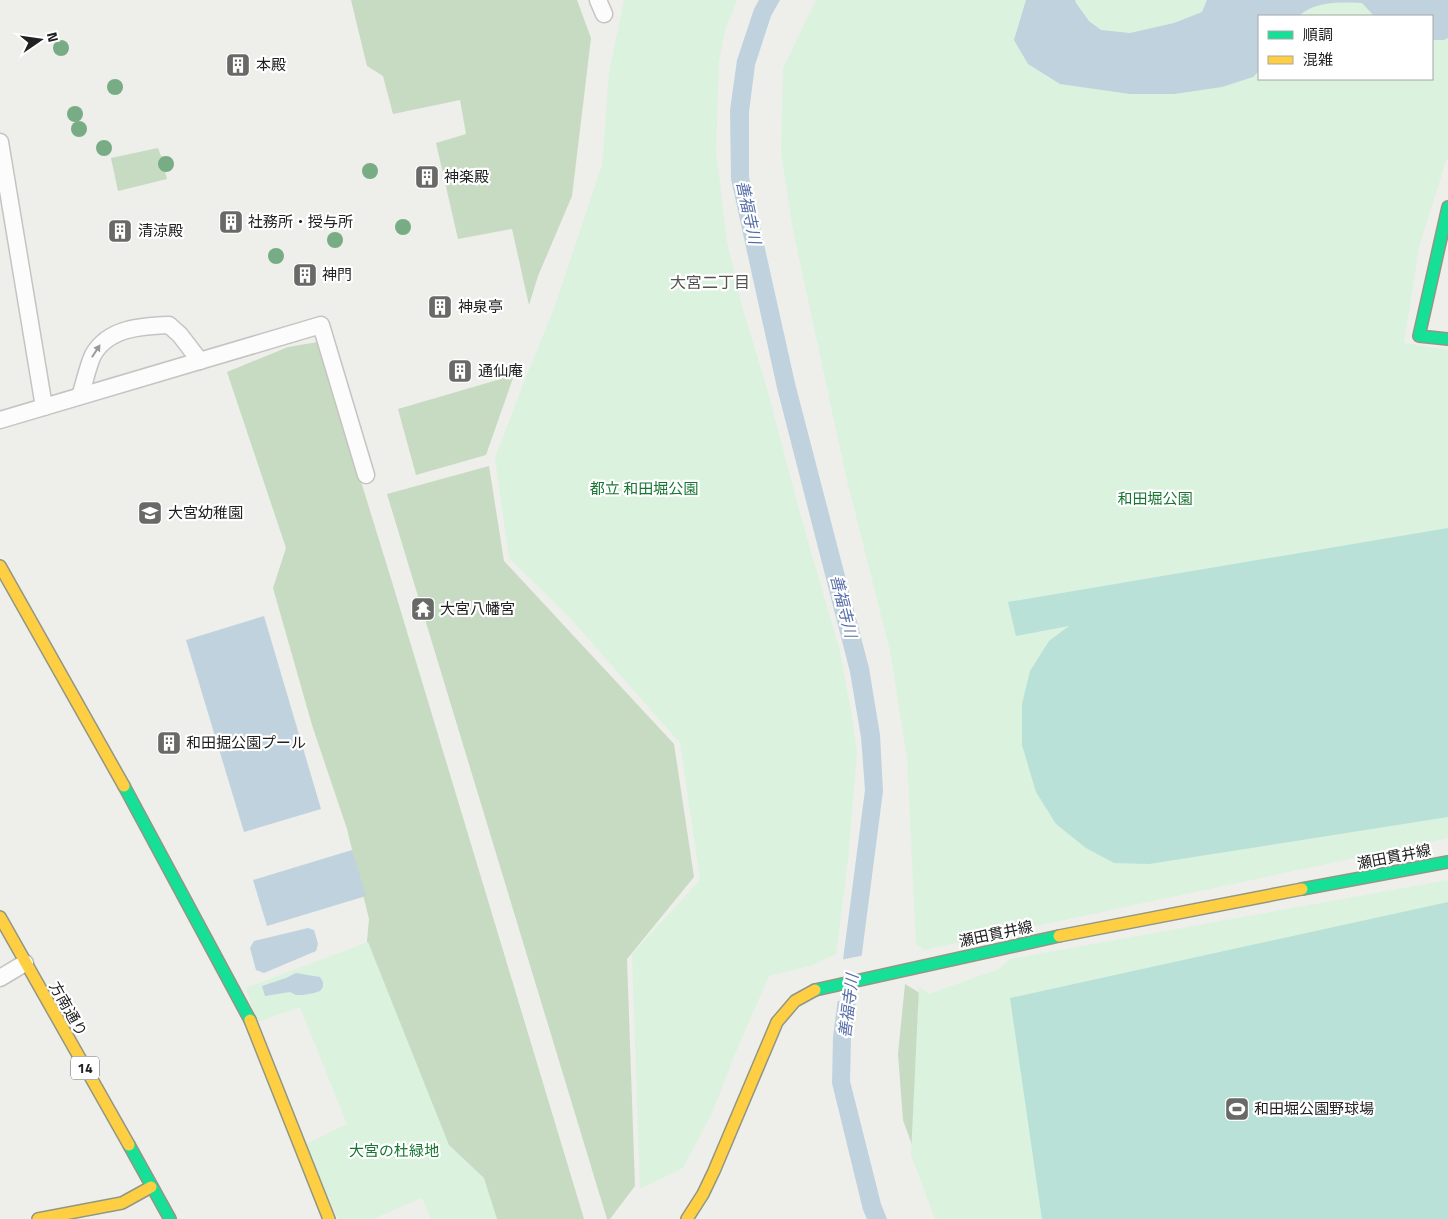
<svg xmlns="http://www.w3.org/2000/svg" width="1448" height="1219" viewBox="0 0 1448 1219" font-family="'Titillium Web','Noto Sans JP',sans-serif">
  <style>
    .forest { fill: #c6dbc2 }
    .park { fill: #dbf2df; fill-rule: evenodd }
    .pitch { fill: #b9e1d8 }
    .water { fill: #c0d2de }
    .pier { fill: #eeeeea }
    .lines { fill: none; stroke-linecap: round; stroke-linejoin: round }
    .lane-casing { stroke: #c4c4c2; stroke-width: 19 }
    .fast-casing { stroke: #929783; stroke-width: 14 }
    .slow-casing { stroke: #929783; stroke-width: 14 }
    .lane { stroke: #fcfcfc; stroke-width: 16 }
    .fast { stroke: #16e098; stroke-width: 11 }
    .slow { stroke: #ffcf43; stroke-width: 11 }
    .tree { fill: #78ac85 }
    .oneway { fill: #999 }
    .labels { text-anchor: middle; stroke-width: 4.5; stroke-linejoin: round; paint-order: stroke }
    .shield { fill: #fff; stroke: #646464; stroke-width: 1 }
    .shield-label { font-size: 14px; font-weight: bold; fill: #212121 }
    .poi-label { font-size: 15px; fill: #212121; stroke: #fff; text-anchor: start }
    .park-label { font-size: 15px; fill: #177632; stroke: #fff }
    .street-label { font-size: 15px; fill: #212121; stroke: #fff }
    .water-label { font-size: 16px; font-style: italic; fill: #566ea8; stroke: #fff }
    .neighbourhood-label { font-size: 16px; fill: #545454; stroke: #fff }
  </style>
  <rect width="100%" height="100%" fill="#eeeeea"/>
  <g class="forest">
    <polygon points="351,0 577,0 591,38 572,196 538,276 529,305 512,229 458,239 436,143 466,134 460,100 393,114 383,76 367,66"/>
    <path d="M 158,148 L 161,156 C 173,158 175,163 165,171 L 167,179 L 118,191 L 111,158 Z"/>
    <polygon points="318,342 392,582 584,1219 454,1219 363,985 369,919 347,829 312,725 273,588 286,548 227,372 288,347"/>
    <polygon points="514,375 486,455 416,475 398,409"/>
    <polygon points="489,466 504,561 674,744 694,877 627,959 635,1186 610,1219 607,1219 387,494"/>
    <polygon points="905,984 941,1006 929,1192 903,1120 898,1054"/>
  </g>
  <g class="park">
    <polygon points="624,0 737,0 725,31 719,62 716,151 727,242 743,310 766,385 804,528 840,651 852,717 857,753 848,860 836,954 810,966 769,976 735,1054 712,1113 683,1168 640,1189 632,954 700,880 680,743 569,617 509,558 495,458 524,382 555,306 602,165 609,72"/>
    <path d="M 816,0 L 1448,0 L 1448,157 L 1446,161 L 1419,247 L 1404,343 L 1448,350 L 1448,838 L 924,950 L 916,944 L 907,758 L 890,651 L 846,476 L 793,230 L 781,153 L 783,68 ZM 1259,16 L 1432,16 L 1432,79 L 1259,79 Z"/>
    <polygon points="1448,880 1448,1219 935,1219 911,1155 919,987 929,994 999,969 1010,959"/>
    <polygon points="368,942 449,1145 484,1178 497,1219 431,1219 422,1198 373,1219 338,1219 304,1145 347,1124 300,1007 257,1022 246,988"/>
  </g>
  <g class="pitch">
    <polygon points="1448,528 1448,817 1149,864 1114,863 1086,848 1056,824 1036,792 1022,745 1022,704 1030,671 1049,641 1069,626 1016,636 1008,602"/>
    <polygon points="1448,902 1448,1219 1042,1219 1010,998"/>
  </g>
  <g class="water">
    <polygon points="759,0 780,0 771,16 755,65 749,112 749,177 795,383 869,668 880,735 883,791 851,1038 850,1081 881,1204 887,1219 867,1219 863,1210 832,1083 833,1037 865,790 861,737 850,672 777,388 731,179 730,110 737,60 754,9"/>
    <path d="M 1026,0 L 1075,0 L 1076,3 L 1089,21 L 1101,30 L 1130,33 L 1174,23 L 1202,12 L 1207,0 L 1448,0 L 1448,38 L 1444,40 L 1432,40 L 1432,16 L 1374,16 L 1362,3 C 1342,2 1314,1 1299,16 L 1259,16 L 1259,71 L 1253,77 L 1222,87 L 1174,94 L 1130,94 L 1060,84 L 1028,64 L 1014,40 Z"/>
    <polygon points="264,616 321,809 244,832 186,640"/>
    <polygon points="352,850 366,896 267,926 253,880"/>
    <polygon points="308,928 314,930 318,944 316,951 264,973 256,970 250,948 254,941"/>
    <polygon points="296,973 320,977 323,982 323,987 320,991 314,993 303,995 296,995 290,992 265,996 262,986 286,978"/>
  </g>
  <polygon class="pier" points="865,955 859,996 835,1002 840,960"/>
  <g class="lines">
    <defs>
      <g id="lane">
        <polyline points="598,0 604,14"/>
        <polyline points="0,142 44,407"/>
        <path d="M 80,396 C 84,385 88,365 93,355 C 108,328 141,326 169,325 L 180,335 L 200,361"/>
        <polyline points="0,420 321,325 366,475"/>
        <polyline points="0,978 25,963"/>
      </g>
      <g id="fast">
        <polyline points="1448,207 1419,336 1448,339"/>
        <polyline points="124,786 250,1020"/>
        <polyline points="1302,889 1448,862"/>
        <polyline points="815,990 1059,936"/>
        <polyline points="129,1145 170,1219"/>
      </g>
      <g id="slow">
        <polyline points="0,566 124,786"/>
        <polyline points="0,917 129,1145"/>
        <polyline points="1059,936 1302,889"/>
        <polyline points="250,1020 329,1219"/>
        <polyline points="38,1219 122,1203 151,1187"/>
        <polyline points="687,1219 703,1194 714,1171 777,1022 795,1001 815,990"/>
      </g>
    </defs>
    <use href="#lane" class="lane-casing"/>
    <use href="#fast" class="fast-casing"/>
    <use href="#slow" class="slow-casing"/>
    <use href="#lane" class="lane"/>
    <use href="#fast" class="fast"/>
    <use href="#slow" class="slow"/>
  </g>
  <g class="tree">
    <circle cx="61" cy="48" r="8"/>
    <circle cx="115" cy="87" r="8"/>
    <circle cx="75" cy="114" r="8"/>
    <circle cx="79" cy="129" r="8"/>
    <circle cx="104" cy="148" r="8"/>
    <circle cx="166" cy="164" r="8"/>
    <circle cx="370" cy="171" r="8"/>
    <circle cx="403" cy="227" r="8"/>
    <circle cx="335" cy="240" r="8"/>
    <circle cx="276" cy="256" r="8"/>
  </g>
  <defs><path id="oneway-solid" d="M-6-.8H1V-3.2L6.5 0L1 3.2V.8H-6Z" transform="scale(1.25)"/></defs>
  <use class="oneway" href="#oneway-solid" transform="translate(96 351) rotate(-57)"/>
  <defs>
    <symbol id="building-square" viewBox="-11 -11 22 22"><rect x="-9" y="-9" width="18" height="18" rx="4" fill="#696967" stroke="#fff"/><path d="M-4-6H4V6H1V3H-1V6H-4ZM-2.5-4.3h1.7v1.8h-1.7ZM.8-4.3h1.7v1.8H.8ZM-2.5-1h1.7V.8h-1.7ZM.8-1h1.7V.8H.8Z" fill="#fff"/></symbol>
    <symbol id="school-square" viewBox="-11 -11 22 22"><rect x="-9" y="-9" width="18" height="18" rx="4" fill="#696967" stroke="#fff"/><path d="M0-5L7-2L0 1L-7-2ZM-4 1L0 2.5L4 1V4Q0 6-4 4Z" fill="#fff"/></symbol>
    <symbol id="temple-square" viewBox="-11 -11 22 22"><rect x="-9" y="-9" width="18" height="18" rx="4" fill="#696967" stroke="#fff"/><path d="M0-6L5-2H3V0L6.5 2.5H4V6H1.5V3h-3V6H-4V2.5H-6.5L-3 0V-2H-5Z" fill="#fff"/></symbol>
    <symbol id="stadium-square" viewBox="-11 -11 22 22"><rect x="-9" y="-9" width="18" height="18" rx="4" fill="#696967" stroke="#fff"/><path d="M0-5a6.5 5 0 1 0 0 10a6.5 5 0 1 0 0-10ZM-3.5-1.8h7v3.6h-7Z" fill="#fff"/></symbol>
  </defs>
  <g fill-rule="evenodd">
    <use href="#building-square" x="224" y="51" width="28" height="28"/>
    <use href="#building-square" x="413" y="163" width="28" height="28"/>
    <use href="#building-square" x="217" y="208" width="28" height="28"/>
    <use href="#building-square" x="106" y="217" width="28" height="28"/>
    <use href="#building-square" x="291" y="261" width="28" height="28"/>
    <use href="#building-square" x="426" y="293" width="28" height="28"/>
    <use href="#building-square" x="446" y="357" width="28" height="28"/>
    <use href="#school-square" x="136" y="499" width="28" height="28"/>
    <use href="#temple-square" x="409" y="595" width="28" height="28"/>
    <use href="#building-square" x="155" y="729" width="28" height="28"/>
    <use href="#stadium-square" x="1223" y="1095" width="28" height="28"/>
  </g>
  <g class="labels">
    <rect class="shield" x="71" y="1056.5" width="28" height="23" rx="4"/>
    <g class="shield-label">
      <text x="85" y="1073">14</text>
    </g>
    <g class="poi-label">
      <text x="256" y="70">本殿</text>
      <text x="444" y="182">神楽殿</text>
      <text x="248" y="227">社務所・授与所</text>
      <text x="138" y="236">清涼殿</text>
      <text x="322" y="280">神門</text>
      <text x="458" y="312">神泉亭</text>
      <text x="478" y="376">通仙庵</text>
      <text x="168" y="518">大宮幼稚園</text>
      <text x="440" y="614">大宮八幡宮</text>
      <text x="186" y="748">和田掘公園プール</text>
      <text x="1254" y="1114">和田堀公園野球場</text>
    </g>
    <g class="park-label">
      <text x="644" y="494">都立 和田堀公園</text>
      <text x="1155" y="504">和田堀公園</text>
      <text x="394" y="1156">大宮の杜緑地</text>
    </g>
    <g class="street-label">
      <text transform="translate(1394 857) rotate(-11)" y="5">瀬田貫井線</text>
      <text transform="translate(996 934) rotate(-12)" y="5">瀬田貫井線</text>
      <text transform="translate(68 1009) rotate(61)" y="5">方南通り</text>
    </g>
    <g class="water-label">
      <text transform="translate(749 212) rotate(78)" y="6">善福寺川</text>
      <text transform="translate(844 606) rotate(76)" y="6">善福寺川</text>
      <text transform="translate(848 1006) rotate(-83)" y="6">善福寺川</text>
    </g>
    <g class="neighbourhood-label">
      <text x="710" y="288">大宮二丁目</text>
    </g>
  </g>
  <rect x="1258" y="15" width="175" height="65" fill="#ffffff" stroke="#a6a6a6"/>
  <rect x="1268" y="31" width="25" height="8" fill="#16e098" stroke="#a6a6a6"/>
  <text x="1303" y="40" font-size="15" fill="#212121">順調</text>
  <rect x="1268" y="56" width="25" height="8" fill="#ffcf43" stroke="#a6a6a6"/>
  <text x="1303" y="65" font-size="15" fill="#212121">混雑</text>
  <g transform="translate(40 40) rotate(77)" stroke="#ffffff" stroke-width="4" paint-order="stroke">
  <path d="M0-4L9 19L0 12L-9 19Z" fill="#212121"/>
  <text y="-8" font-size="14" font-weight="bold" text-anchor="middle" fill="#212121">N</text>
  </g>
</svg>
